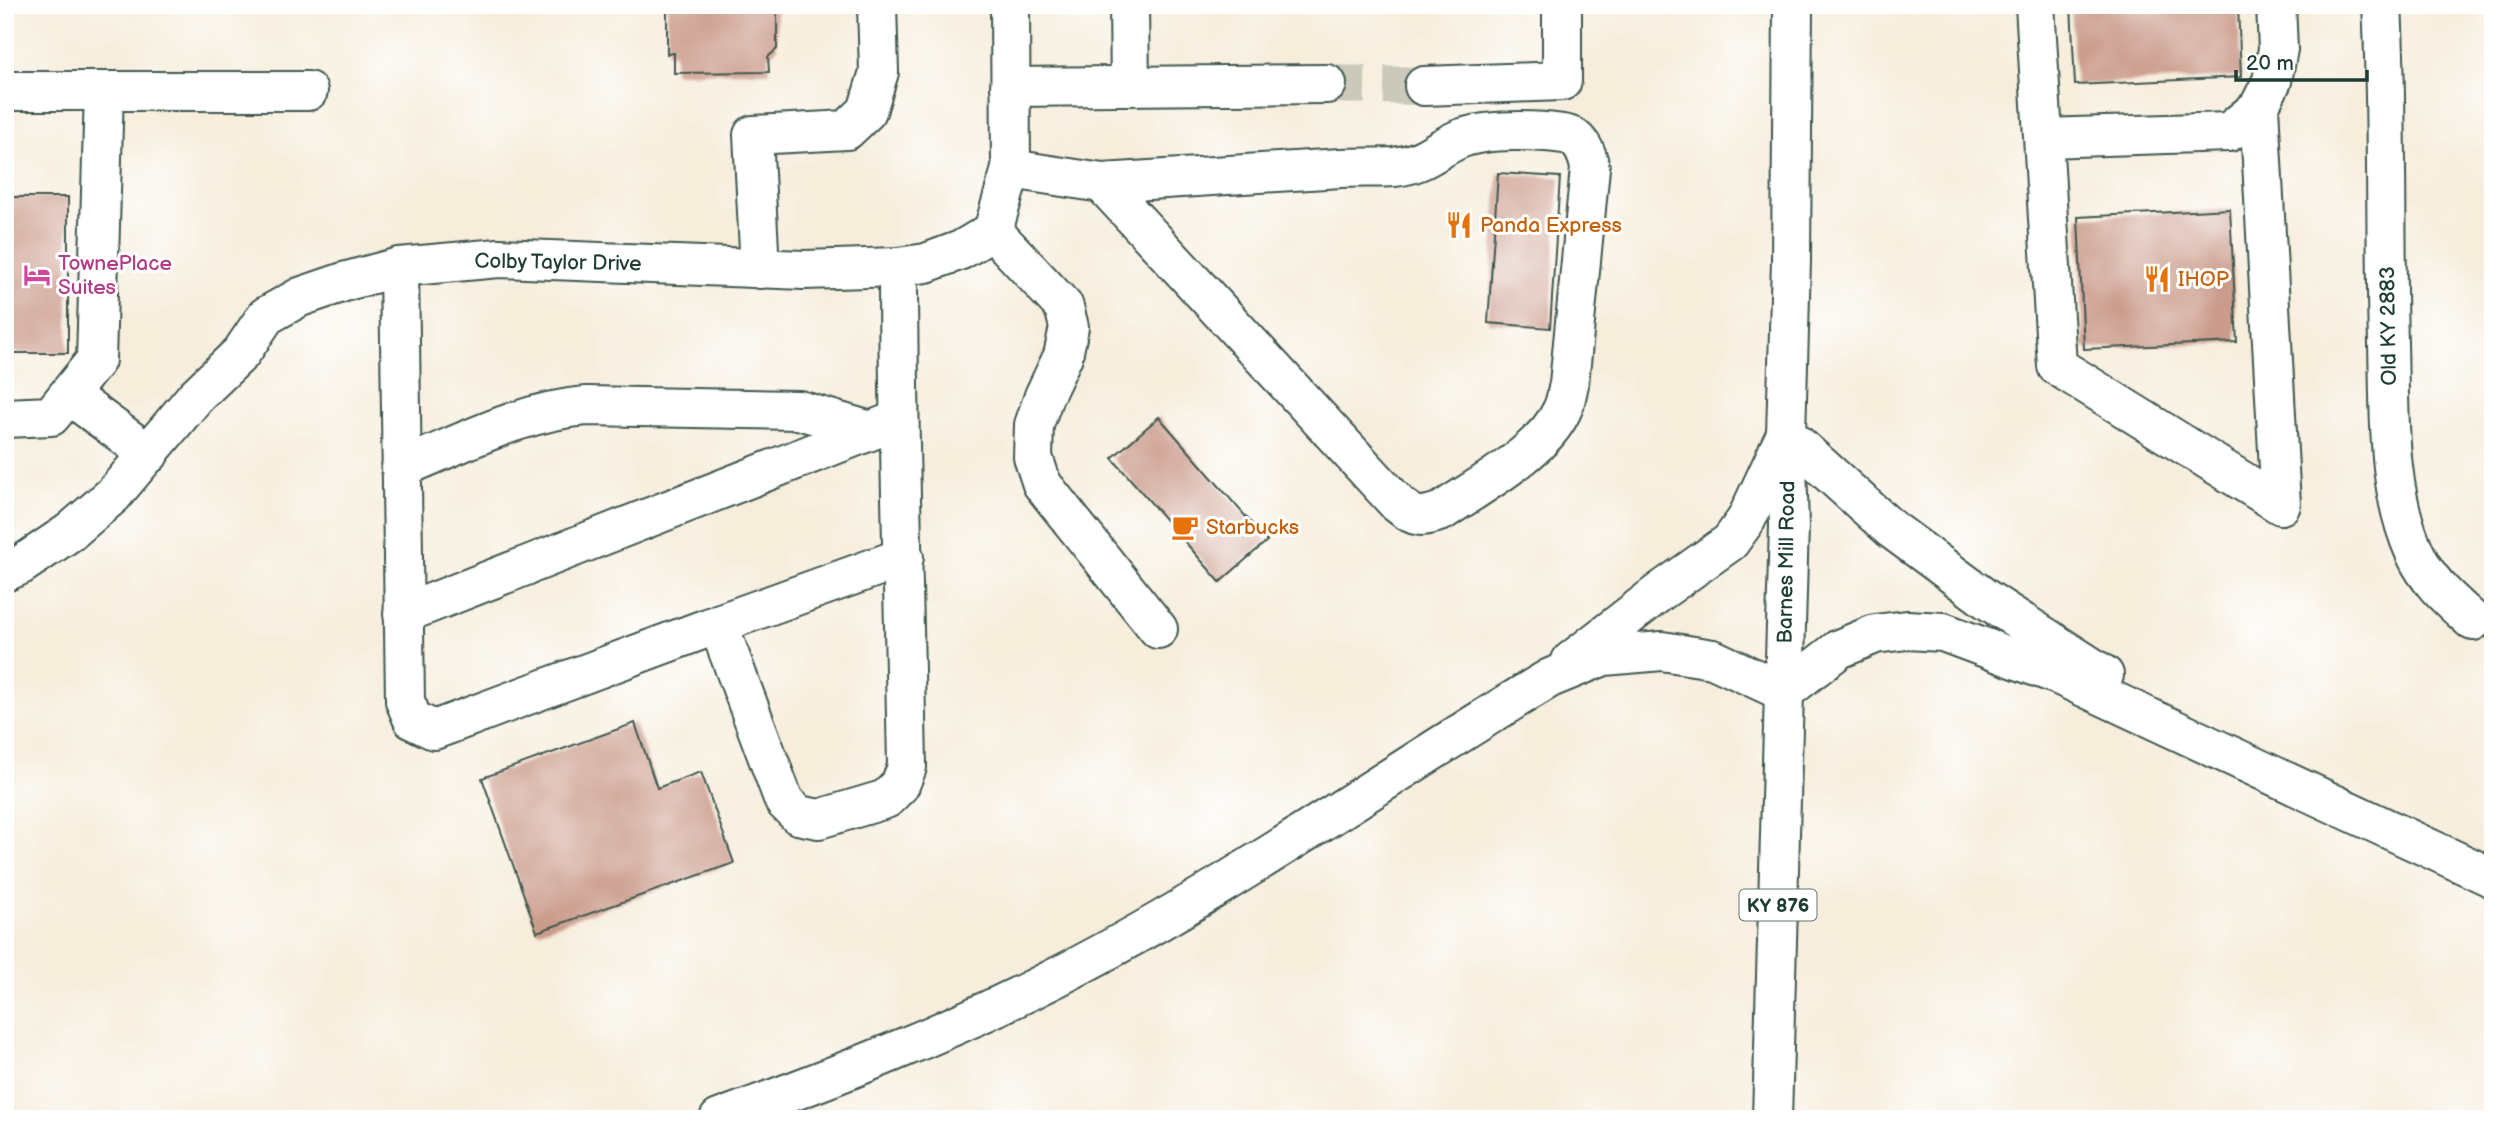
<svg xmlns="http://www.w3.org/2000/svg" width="2498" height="1124" viewBox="0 0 2498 1124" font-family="'Balsamiq Sans',sans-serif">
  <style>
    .building { fill: #cb9b8b }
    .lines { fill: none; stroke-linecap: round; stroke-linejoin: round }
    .minor-tunnel { stroke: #cbcaba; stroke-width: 38; stroke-dasharray: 38 19; stroke-linecap: butt }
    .minor-casing { stroke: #3f574d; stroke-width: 42 }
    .major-casing { stroke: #3f574d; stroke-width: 42 }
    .highway-casing { stroke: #3f574d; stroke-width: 42 }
    .minor { stroke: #fff; stroke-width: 38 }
    .major { stroke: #fff; stroke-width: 38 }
    .highway { stroke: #fff; stroke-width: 38 }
    .labels { text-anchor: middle; stroke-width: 6; stroke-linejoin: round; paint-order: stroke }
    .shield { fill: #fff; stroke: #627771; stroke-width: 2 }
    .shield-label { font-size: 19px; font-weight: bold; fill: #1f3d34 }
    .food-label { font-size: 21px; fill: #c56008; stroke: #fff; text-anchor: start }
    .street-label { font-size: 21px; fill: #1f3d34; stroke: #fff }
    .hotel-label { font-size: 21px; fill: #b23c85; stroke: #fff; text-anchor: start }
  </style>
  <rect width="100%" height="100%" fill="#fff"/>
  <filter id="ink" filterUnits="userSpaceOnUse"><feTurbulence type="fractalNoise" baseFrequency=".0143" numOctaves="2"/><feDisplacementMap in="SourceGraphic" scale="14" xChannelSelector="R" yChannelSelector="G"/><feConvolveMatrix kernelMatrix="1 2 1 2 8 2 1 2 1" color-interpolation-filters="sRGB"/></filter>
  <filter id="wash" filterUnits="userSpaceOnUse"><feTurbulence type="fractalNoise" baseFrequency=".00686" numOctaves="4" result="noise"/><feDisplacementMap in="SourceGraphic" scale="28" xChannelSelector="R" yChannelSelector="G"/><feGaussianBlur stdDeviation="1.57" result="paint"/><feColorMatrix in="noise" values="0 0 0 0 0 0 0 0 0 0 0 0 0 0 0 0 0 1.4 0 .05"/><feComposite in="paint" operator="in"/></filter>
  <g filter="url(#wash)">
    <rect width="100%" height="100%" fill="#f6eddb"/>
    <g id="blocks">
      <g class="building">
        <polygon points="667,5 777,5 777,49 768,57 769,72 674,73 674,53 667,54"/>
        <polygon points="2071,5 2238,5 2241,77 2075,85"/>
        <polygon points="1498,173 1560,177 1550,328 1488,323"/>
        <rect x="5" y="197" width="63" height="156"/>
        <polygon points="2230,209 2237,342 2084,349 2078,217"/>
        <polygon points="1159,417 1267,541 1220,582 1112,458"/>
        <polygon points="635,723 657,788 701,772 734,863 537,932 482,778"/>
      </g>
    </g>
  </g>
  <g filter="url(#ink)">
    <use href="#blocks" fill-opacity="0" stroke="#3f574d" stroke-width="2"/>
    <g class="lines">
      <polyline class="minor-tunnel" points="1327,84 1424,86"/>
      <defs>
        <g id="minor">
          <polyline points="1129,5 1130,86"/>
          <polyline points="2035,5 2057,366 2281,505 2259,107"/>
          <path d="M 2382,5 C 2388,118 2385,231 2388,344 C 2390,413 2386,489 2415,553 C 2428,582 2450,600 2473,621"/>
          <polyline points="1424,86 1562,81 1562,5"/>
          <polyline points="1010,87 1327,84"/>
          <polyline points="5,91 308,91"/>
          <polyline points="2044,138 2229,132 2259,107 2272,81 2278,49 2276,5"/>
          <path d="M 1011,169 L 1102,183 L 1398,504 C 1416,519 1421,518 1442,511 C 1480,485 1543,452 1562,410 C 1566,402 1567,392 1569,384 L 1590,168 C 1587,153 1580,136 1563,134 C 1535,130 1488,129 1462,138 C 1436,148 1426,164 1394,167 C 1377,168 1359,167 1341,168 C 1261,173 1181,178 1102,183"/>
          <polyline points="993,231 1064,307 1069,327 1063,356 1044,396 1034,425 1033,457 1042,484 1158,629"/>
          <path d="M 399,267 L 405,701 L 413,720 L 434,730 L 718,624 L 784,801 L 798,815 L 819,819 L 886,799 L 900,785 L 907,767 C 904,600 898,434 898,267"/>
          <polyline points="760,269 753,135 847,130 867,111 879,72 877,5"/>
          <polyline points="69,395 149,454"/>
          <polyline points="5,418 51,416 96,360 104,91"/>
          <path d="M 401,468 C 461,444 521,411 587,406 L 799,410 L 870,431"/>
          <polyline points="5,572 21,565 70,532 113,495 196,396 241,353 266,316 300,297 347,281 399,267 499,258 804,270 898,267 926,263 961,250 993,231 1011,169 1010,5"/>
          <polyline points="403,614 898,420"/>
          <polyline points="718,624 904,557"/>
          <polyline points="1784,692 1789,526 1786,434 1791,261 1793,5"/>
        </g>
        <polyline id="major" points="1772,1119 1784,692"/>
        <g id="highway">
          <polyline points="1571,661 1661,591 1730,542 1746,520 1786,434 1890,528 1986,599 2104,675"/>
          <path d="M 719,1119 C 836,1076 950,1032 1061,975 C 1231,888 1386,776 1550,678 L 1604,656 L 1662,651 L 1713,659 L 1784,692 L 1839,649 L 1875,634 L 1907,630 L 1943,632 L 2058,675 L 2493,878"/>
        </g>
      </defs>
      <use href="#minor" class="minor-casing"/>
      <use href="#major" class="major-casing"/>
      <use href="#highway" class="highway-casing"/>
      <use href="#minor" class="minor"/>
      <use href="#major" class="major"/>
      <use href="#highway" class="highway"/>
    </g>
  </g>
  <defs>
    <symbol id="restaurant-bare" viewBox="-9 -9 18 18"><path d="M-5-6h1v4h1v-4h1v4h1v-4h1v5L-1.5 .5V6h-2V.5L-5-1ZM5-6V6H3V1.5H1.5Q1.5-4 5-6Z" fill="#e8710a" stroke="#fff" stroke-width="2.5" paint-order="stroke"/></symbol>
    <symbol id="hotel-bare" viewBox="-9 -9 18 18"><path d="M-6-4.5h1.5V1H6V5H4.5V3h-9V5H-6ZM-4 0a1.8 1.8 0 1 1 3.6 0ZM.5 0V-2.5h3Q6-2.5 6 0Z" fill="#d1479c" stroke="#fff" stroke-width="2.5" paint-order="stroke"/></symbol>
    <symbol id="cafe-bare" viewBox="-9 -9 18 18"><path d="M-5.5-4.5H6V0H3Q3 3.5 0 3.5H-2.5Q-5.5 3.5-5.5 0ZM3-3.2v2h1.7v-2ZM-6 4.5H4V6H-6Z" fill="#e8710a" stroke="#fff" stroke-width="2.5" paint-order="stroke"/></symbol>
  </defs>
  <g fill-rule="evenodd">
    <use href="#restaurant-bare" x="1440" y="206" width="38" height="38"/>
    <use href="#hotel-bare" x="18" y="256" width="38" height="38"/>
    <use href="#restaurant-bare" x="2138" y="260" width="38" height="38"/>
    <use href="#cafe-bare" x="1166" y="508" width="38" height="38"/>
  </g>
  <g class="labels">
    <rect class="shield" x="1739.5" y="889.5" width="77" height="31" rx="5"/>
    <g class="shield-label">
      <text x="1778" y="912">KY 876</text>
    </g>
    <g class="food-label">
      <text x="1480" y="232">Panda Express</text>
      <text x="2178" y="286">IHOP</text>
      <text x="1206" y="534">Starbucks</text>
    </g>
    <g class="street-label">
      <text transform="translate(558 262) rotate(1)" y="7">Colby Taylor Drive</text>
      <text transform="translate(2388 326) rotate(-91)" y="7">Old KY 2883</text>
      <text transform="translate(1786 562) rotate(-89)" y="7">Barnes Mill Road</text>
    </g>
    <g class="hotel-label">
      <text x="58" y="270">TownePlace<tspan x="58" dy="24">Suites</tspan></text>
    </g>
  </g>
  <rect width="2498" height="1124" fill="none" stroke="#fff" stroke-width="28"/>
  <path d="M2236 70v10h131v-10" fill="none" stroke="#1f3d34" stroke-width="3.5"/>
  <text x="2246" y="70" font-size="21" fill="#1f3d34" stroke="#ffffff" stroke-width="5" paint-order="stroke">20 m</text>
</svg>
